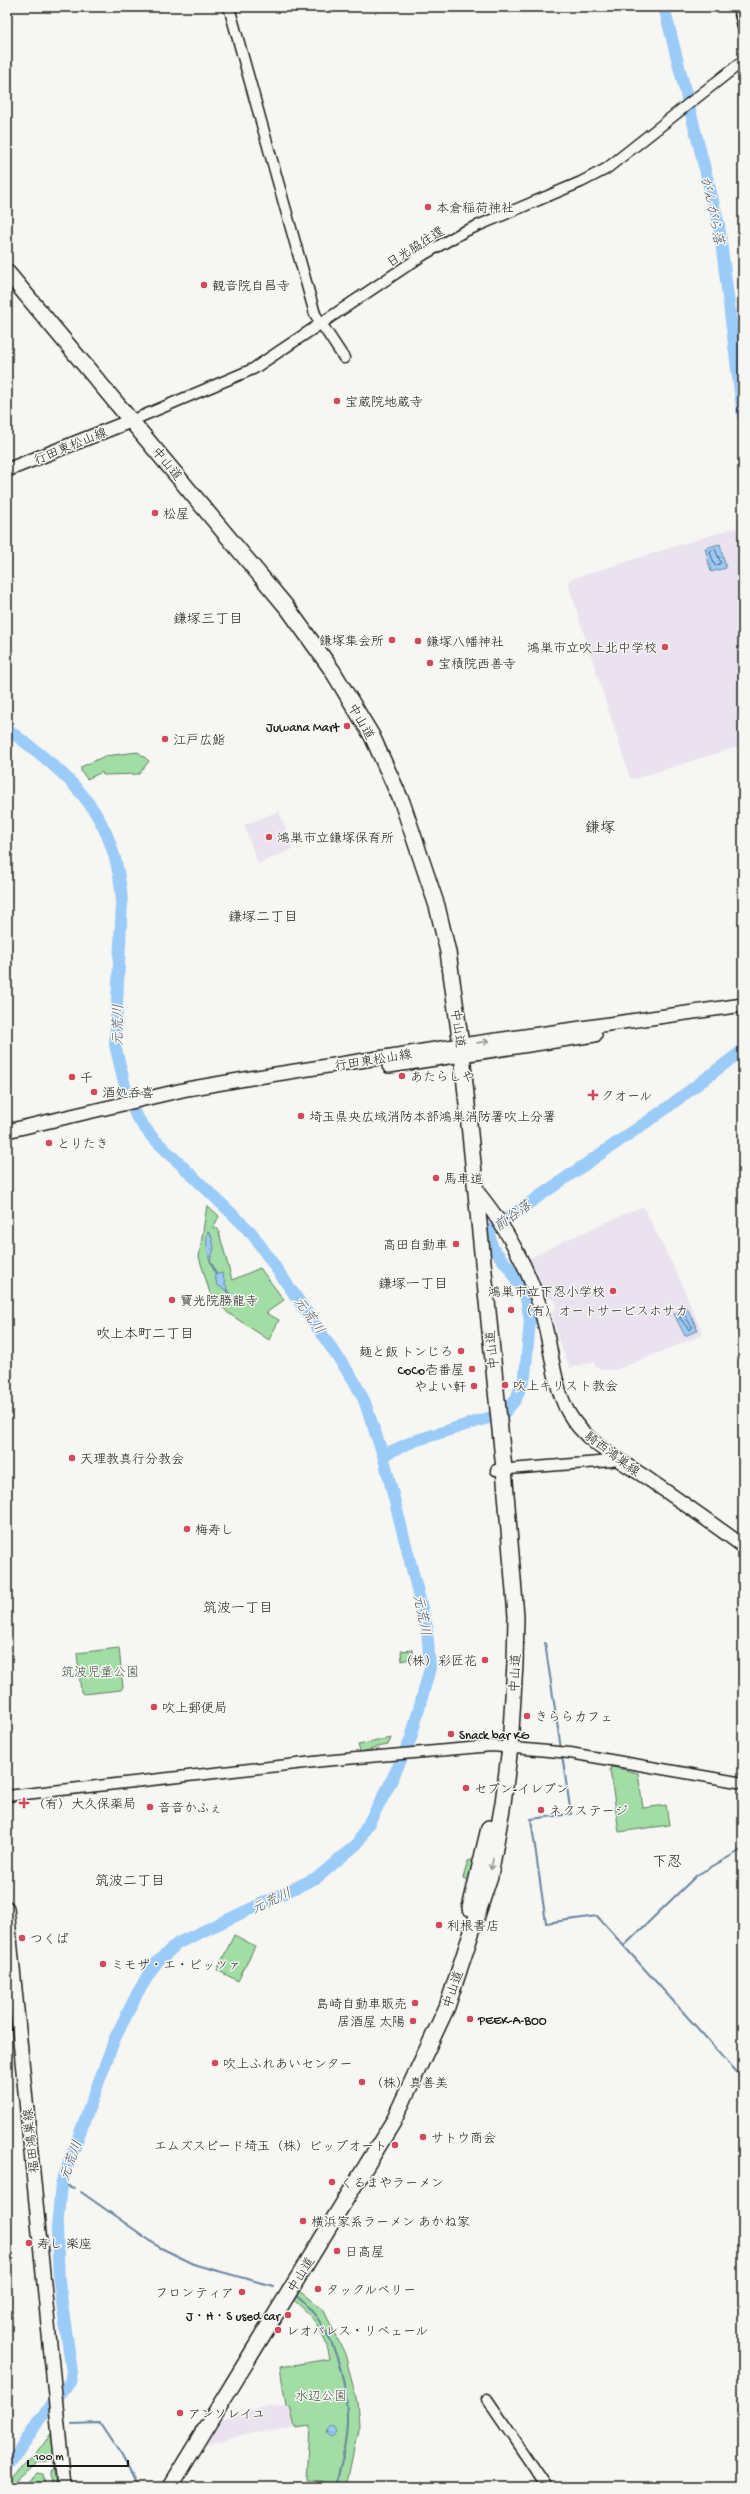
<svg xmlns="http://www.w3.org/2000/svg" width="750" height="2494" viewBox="0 0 750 2494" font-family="'Gochi Hand','Klee One',sans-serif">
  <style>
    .built { fill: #eae3ef }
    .green { fill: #a1dda4; stroke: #5e7c60 }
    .water { fill: url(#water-ripples); stroke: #68859f }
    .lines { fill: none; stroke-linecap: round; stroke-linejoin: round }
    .shore { stroke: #4f6274; stroke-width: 1 }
    .stream { stroke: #68859f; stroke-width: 2 }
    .river { stroke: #9bcbf7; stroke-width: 12 }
    .minor-casing { stroke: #1c1c1c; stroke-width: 13 }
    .major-casing { stroke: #1c1c1c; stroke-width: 16 }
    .highway-casing { stroke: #1c1c1c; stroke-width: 18 }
    .minor { stroke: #f6f6f2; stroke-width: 10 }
    .major { stroke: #f6f6f2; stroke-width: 13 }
    .highway { stroke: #f6f6f2; stroke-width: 15 }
    .rail { stroke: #1c1c1c; stroke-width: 2 }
    .oneway { stroke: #949492 }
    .poi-dot { fill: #d1495b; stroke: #f6f6f2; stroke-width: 1.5 }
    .labels { text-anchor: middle; stroke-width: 3; stroke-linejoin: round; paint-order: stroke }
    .poi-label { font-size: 13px; fill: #1c1c1c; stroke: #f6f6f2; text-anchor: start }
    .street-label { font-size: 13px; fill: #1c1c1c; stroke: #f6f6f2 }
    .park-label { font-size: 13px; fill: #445645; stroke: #f6f6f2 }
    .water-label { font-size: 14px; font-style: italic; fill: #485969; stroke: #f6f6f2 }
    .neighbourhood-label { font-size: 14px; fill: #1c1c1c; stroke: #f6f6f2 }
    .quarter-label { font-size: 15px; fill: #1c1c1c; stroke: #f6f6f2 }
  </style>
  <defs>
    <pattern id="water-ripples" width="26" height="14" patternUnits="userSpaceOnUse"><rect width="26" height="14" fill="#9bcbf7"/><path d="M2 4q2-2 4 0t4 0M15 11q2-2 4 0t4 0" fill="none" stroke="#85aed3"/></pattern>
  </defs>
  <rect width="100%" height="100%" fill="#f6f6f2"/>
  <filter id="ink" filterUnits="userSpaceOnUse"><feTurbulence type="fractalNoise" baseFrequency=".025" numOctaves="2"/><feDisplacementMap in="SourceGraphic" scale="8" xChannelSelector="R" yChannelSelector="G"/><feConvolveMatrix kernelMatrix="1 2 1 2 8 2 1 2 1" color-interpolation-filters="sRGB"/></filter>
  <g filter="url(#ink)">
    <g class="built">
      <polygon points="734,528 738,530 740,631 743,663 743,745 634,779 630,778 568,583 571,579"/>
      <polygon points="279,811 293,849 258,864 244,825"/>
      <polygon points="643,1206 681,1282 703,1335 616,1370 602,1370 596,1367 593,1362 570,1368 558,1339 552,1312 557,1307 554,1299 548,1298 540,1287 528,1259 566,1240"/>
      <polygon points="270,2406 290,2406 295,2428 252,2432 200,2447 215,2423 244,2414 245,2411"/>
    </g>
    <g class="green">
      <polygon points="138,752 149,761 139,774 103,775 102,772 87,779 81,771 81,767 105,756"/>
      <polygon points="207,1205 219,1216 213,1228 218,1229 232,1280 260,1268 284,1300 266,1313 279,1320 269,1340 228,1313 210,1293 199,1257"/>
      <polygon points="119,1648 123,1687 121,1690 83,1694 81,1692 77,1653"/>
      <polygon points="413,1650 413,1658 402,1661 401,1651"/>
      <path d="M 391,1738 L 388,1745 C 378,1746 370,1751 360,1752 L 358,1745 Z"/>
      <polygon points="612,1767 638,1773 643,1808 666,1805 669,1825 619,1832 610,1770"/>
      <polygon points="470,1860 476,1861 472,1881 463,1878 468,1861"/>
      <polygon points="234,1935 255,1946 238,1981 217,1970"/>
      <path d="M 297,2289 L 324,2311 L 345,2354 L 357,2402 L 359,2425 L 346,2487 L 322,2487 L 323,2481 L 307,2480 L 310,2426 L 295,2428 L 290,2406 L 286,2406 L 280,2367 L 330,2359 C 325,2332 313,2315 291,2298 Z"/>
      <polygon points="53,2431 54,2460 38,2462 11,2487 7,2487 7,2482 36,2454"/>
      <polygon points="54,2468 56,2487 51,2487 50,2474"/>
      <polygon points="38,2473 43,2474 45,2487 23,2487"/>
    </g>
    <g class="water">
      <polygon points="720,544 726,568 711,572 705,548"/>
      <path d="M 208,1232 L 211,1235 L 214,1248 L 210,1261 C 208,1256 205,1237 208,1232 Z"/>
      <polygon points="222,1273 227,1289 226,1290 217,1285 215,1275"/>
      <polygon points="687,1308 698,1330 685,1336 674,1314"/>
      <circle cx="332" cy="2432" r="4.5"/>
    </g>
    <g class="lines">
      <g class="shore">
        <polygon points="715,549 721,563 715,566 710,552"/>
        <polygon points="684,1314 692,1327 689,1330 680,1318"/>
      </g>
      <g class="stream">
        <polyline points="225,1212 251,1240 276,1274"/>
        <polyline points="211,1262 216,1274"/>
        <polyline points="278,1278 321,1341"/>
        <polyline points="227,1290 238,1303"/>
        <polyline points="545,1643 561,1749"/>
        <polyline points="562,1755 571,1814 531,1819 546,1923 597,1916 743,2079"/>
        <polyline points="624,1946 697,1875 743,1849"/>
        <polyline points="61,2184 74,2188"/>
        <polyline points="81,2192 159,2247 196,2265 273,2286"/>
        <path d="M 295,2295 C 339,2329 355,2401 343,2454"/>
        <polyline points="72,2424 100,2423 122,2456 138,2487"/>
        <polyline points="335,2487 343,2456"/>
      </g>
      <g class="river">
        <polyline points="664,7 719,225 743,416"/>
        <path d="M 7,729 C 73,777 117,816 122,902 L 115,1045 L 125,1086 L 136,1116 L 152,1137 L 251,1232 L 353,1379 L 364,1400 L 383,1455 L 427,1628 L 430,1668 L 411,1738 L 388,1788 L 357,1844 L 318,1877 L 178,1943 L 157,1962 L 138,1992 L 115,2038 L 61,2184 L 57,2228 L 59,2282 L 72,2372 L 70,2382 L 39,2420 L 14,2459 L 7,2464"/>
        <polyline points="383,1455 414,1441 504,1413 516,1399 525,1376 530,1321 526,1298 510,1269 492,1247 489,1231 664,1110 743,1050"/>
      </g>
      <defs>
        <g id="minor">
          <polyline points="229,7 315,314 344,358"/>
          <polyline points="133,420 253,369 423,255 463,232 581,182 606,169 743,61"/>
          <polyline points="496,1470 612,1461 616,1458"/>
          <polyline points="7,1796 323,1761 492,1746 570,1753 743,1783"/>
          <polyline points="487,2399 547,2487"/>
        </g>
        <g id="major">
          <polyline points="7,470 133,420"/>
          <polyline points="389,1066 595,1035"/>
          <polyline points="7,1131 187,1089 251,1078 461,1045 743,1005"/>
          <path d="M 476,1190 C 506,1226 532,1274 543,1318 C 552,1349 553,1384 568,1412 C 586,1444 622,1461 651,1481 C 682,1502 713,1524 743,1546"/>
          <polyline points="7,1908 64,2487"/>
        </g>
        <g id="highway">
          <polyline points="7,272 289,610 332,670 372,736 402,802 437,906 448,952 461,1045 504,1469 516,1616 515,1664 510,1747 503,1803 490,1876 447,2007 393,2122 170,2487"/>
          <polyline points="470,1908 489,1828"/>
        </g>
      </defs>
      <use href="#minor" class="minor-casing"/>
      <use href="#major" class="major-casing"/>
      <use href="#highway" class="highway-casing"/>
      <use href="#minor" class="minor"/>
      <use href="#major" class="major"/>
      <use href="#highway" class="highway"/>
      <polyline class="rail" points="733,7 743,54"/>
    </g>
    <defs><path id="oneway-shaft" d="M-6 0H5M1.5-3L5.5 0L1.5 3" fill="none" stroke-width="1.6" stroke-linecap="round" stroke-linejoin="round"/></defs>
    <g class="oneway">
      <use href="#oneway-shaft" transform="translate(483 1042) rotate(-8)"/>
      <use href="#oneway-shaft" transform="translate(492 1864) rotate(100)"/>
    </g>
  </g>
  <g class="poi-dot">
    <circle cx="428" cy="207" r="4"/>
    <circle cx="204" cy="285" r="4"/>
    <circle cx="337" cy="401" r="4"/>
    <circle cx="155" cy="513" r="4"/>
    <circle cx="392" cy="640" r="4"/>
    <circle cx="418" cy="641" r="4"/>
    <circle cx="665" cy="647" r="4"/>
    <circle cx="430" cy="663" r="4"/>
    <circle cx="347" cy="726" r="4"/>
    <circle cx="165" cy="739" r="4"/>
    <circle cx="269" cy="837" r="4"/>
    <circle cx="402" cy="1076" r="4"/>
    <circle cx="72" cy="1077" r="4"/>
    <circle cx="94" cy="1092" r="4"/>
    <path d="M591 1089h4v4h4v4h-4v4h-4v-4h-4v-4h4z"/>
    <circle cx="301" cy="1116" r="4"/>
    <circle cx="49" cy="1143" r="4"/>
    <circle cx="436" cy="1178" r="4"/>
    <circle cx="456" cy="1244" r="4"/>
    <circle cx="613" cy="1291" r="4"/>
    <circle cx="172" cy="1300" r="4"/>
    <circle cx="511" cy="1310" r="4"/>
    <circle cx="461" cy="1351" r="4"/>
    <circle cx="472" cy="1369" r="4"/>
    <circle cx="505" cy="1385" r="4"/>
    <circle cx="474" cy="1386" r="4"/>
    <circle cx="72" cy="1458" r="4"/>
    <circle cx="187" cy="1529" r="4"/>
    <circle cx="485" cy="1660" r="4"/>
    <circle cx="154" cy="1707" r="4"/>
    <circle cx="527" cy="1716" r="4"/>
    <circle cx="451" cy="1734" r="4"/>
    <circle cx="466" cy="1788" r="4"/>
    <path d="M22 1797h4v4h4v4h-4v4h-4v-4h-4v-4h4z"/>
    <circle cx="150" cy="1807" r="4"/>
    <circle cx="541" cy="1810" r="4"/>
    <circle cx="439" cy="1925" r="4"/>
    <circle cx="22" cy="1938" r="4"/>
    <circle cx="103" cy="1964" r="4"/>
    <circle cx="415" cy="2003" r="4"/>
    <circle cx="470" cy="2019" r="4"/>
    <circle cx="413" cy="2021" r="4"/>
    <circle cx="215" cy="2063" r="4"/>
    <circle cx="362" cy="2082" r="4"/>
    <circle cx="423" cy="2137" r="4"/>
    <circle cx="395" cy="2145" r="4"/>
    <circle cx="332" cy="2182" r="4"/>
    <circle cx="303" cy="2221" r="4"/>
    <circle cx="29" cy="2243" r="4"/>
    <circle cx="337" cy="2251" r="4"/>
    <circle cx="318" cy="2289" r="4"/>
    <circle cx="242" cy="2292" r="4"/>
    <circle cx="288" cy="2315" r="4"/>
    <circle cx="278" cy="2330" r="4"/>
    <circle cx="180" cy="2413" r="4"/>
  </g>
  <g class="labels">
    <g class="poi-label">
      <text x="436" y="212">本倉稲荷神社</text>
      <text x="212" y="290">観音院自昌寺</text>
      <text x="345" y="406">宝蔵院地蔵寺</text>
      <text x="163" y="518">松屋</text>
      <text x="384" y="645" text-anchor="end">鎌塚集会所</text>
      <text x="426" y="646">鎌塚八幡神社</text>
      <text x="657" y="652" text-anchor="end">鴻巣市立吹上北中学校</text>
      <text x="438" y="668">宝積院西善寺</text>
      <text x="339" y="731" text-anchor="end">Juwana Mart</text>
      <text x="173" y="744">江戸広鮨</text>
      <text x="277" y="842">鴻巣市立鎌塚保育所</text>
      <text x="410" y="1081">あたらしや</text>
      <text x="80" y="1082">千</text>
      <text x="102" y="1097">酒処呑喜</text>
      <text x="601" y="1100">クオール</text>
      <text x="309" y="1121">埼玉県央広域消防本部鴻巣消防署吹上分署</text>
      <text x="57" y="1148">とりたき</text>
      <text x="444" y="1183">馬車道</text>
      <text x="448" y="1249" text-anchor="end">高田自動車</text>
      <text x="605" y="1296" text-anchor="end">鴻巣市立下忍小学校</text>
      <text x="180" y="1305">寶光院勝龍寺</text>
      <text x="519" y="1315">（有）オートサービスホサカ</text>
      <text x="453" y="1356" text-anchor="end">麺と飯 トンじろ</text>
      <text x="464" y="1374" text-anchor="end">CoCo壱番屋</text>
      <text x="513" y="1390">吹上キリスト教会</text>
      <text x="466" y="1391" text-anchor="end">やよい軒</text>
      <text x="80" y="1463">天理教真行分教会</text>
      <text x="195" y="1534">梅寿し</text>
      <text x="477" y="1665" text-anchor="end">（株）彩匠花</text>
      <text x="162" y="1712">吹上郵便局</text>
      <text x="535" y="1721">きららカフェ</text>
      <text x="459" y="1739">Snack bar KG</text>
      <text x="474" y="1793">セブン-イレブン</text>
      <text x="32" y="1808">（有）大久保薬局</text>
      <text x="158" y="1812">音音かふぇ</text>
      <text x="549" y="1815">ネクステージ</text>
      <text x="447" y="1930">利根書店</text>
      <text x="30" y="1943">つくば</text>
      <text x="111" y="1969">ミモザ・エ・ピッツァ</text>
      <text x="407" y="2008" text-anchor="end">島崎自動車販売</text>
      <text x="478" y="2024">PEEK-A-BOO</text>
      <text x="405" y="2026" text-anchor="end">居酒屋 太陽</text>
      <text x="223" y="2068">吹上ふれあいセンター</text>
      <text x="370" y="2087">（株）真善美</text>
      <text x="431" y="2142">サトウ商会</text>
      <text x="387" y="2150" text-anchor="end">エムズスピード埼玉（株）ビップオート</text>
      <text x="340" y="2187">くるまやラーメン</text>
      <text x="311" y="2226">横浜家系ラーメン あかね家</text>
      <text x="37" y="2248">寿し 楽座</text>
      <text x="345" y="2256">日高屋</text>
      <text x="326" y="2294">タックルベリー</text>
      <text x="234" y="2297" text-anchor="end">フロンティア</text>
      <text x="280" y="2320" text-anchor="end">J・H・S used car</text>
      <text x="286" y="2335">レオパレス・リベェール</text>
      <text x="188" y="2418">アンソレイユ</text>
    </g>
    <g class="street-label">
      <text transform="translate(415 246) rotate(-32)" y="5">日光脇往還</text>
      <text transform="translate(70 445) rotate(-22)" y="5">行田東松山線</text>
      <text transform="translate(168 463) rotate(50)" y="5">中山道</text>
      <text transform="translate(362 721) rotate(60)" y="5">中山道</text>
      <text transform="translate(459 1028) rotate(82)" y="5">中山道</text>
      <text transform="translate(373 1059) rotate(-9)" y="5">行田東松山線</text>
      <text transform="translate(491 1350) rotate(-96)" y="5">中山道</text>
      <text transform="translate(613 1453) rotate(37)" y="5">騎西鴻巣線</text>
      <text transform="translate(514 1673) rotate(-87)" y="5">中山道</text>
      <text transform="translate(452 1989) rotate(-71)" y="5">中山道</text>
      <text transform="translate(30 2141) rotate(-96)" y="5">福田鴻巣線</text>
      <text transform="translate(300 2274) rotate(-58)" y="5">中山道</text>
    </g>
    <g class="park-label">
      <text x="100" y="1676">筑波児童公園</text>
      <text x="321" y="2400">水辺公園</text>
    </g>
    <g class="water-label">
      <text transform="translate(713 210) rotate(78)" y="5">がんがら落</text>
      <text transform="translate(117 1025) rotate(-89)" y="5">元荒川</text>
      <text transform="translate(512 1215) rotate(-35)" y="5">前谷落</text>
      <text transform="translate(310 1315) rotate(55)" y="5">元荒川</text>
      <text transform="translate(423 1615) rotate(78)" y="5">元荒川</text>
      <text transform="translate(271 1900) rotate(-25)" y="5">元荒川</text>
      <text transform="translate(70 2160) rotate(-70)" y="5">元荒川</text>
    </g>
    <g class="neighbourhood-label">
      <text x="208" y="623">鎌塚三丁目</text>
      <text x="263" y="921">鎌塚二丁目</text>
      <text x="413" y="1288">鎌塚一丁目</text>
      <text x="145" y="1338">吹上本町二丁目</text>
      <text x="238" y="1612">筑波一丁目</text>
      <text x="130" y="1885">筑波二丁目</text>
    </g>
    <g class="quarter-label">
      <text x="600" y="832">鎌塚</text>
      <text x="667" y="1866">下忍</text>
    </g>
  </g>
  <rect width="750" height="2494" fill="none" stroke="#f6f6f2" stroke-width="24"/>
  <rect x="12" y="12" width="726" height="2470" fill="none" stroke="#1c1c1c" stroke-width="1.5" filter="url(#ink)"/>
  <path d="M28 2460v6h100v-6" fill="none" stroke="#1c1c1c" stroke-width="2"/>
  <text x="34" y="2460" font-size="12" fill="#1c1c1c" stroke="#f6f6f2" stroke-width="3" paint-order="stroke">100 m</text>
</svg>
